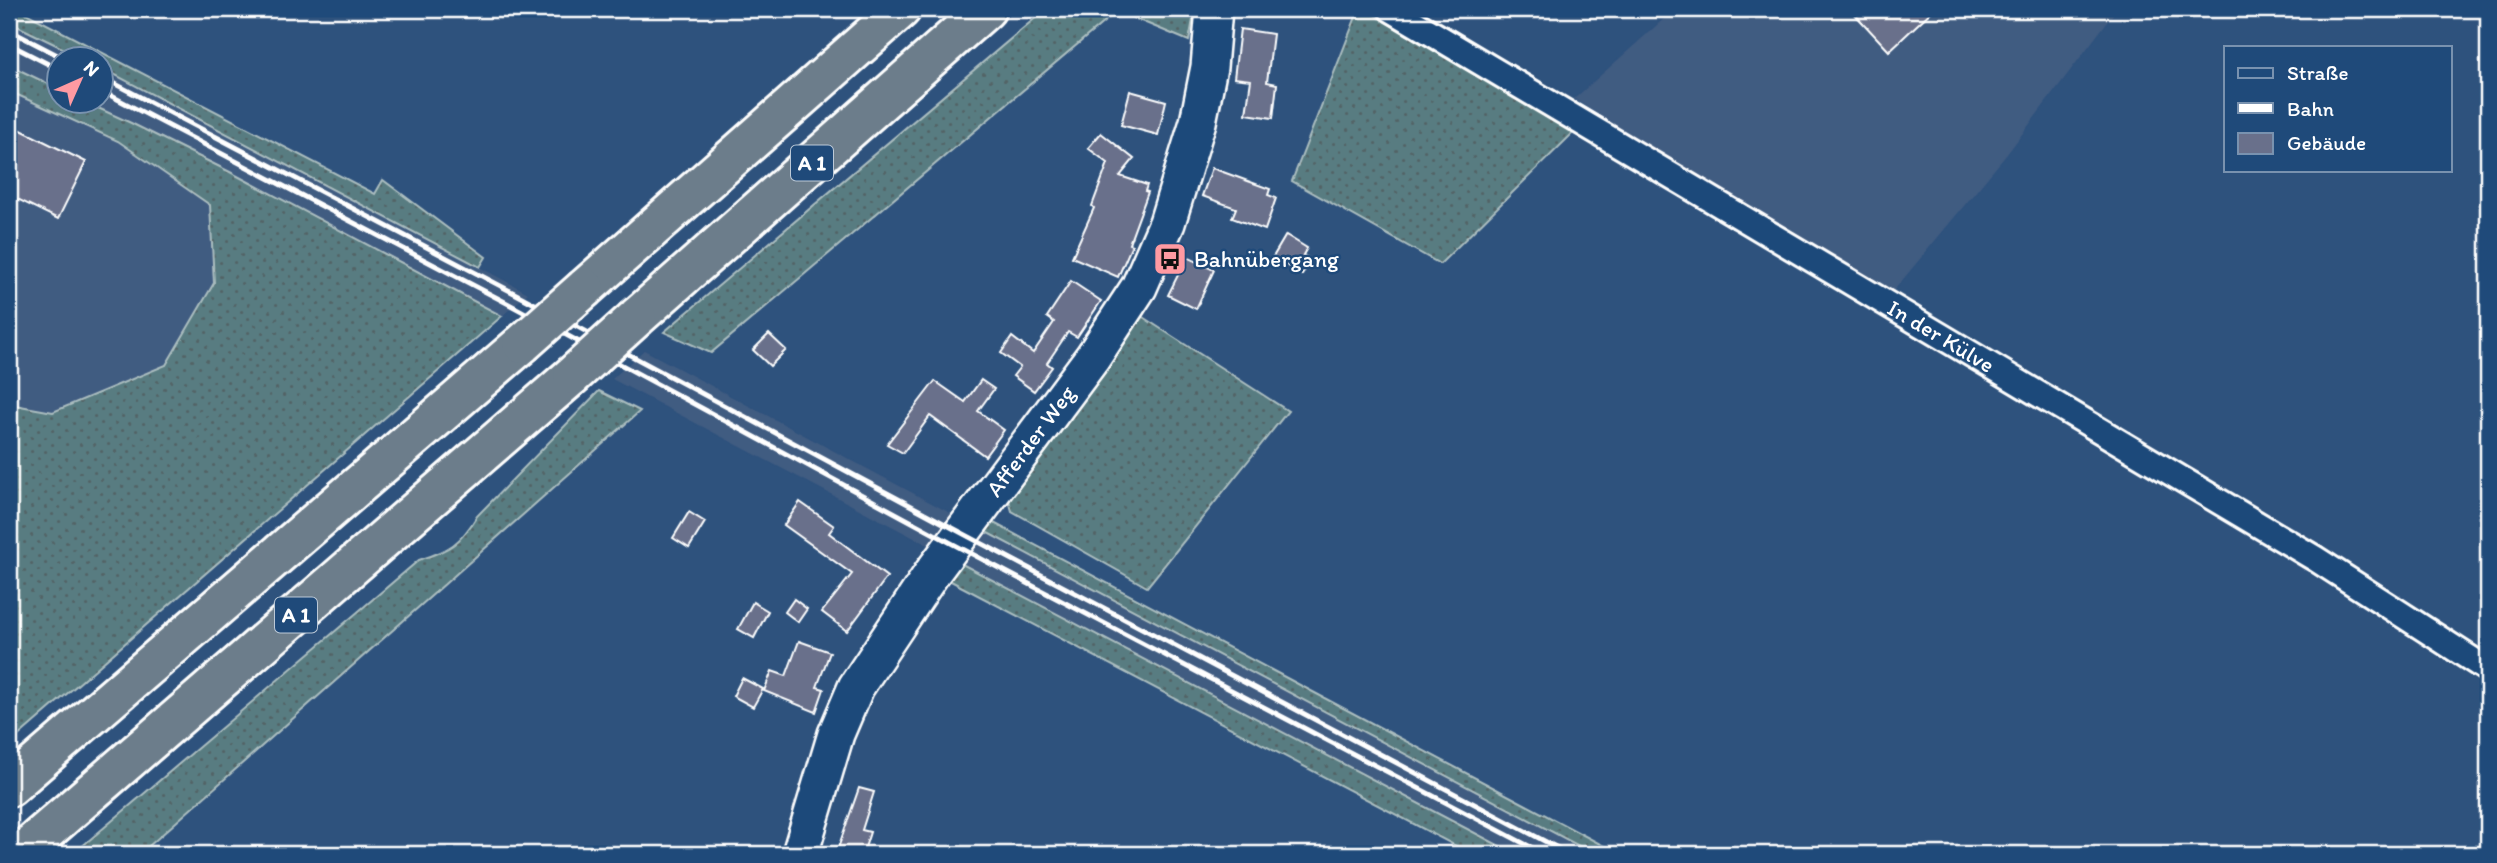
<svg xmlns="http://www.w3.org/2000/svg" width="2497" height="863" viewBox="0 0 2497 863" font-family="Itim,sans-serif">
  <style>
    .built { fill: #405b81 }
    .grass { fill: url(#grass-dots); stroke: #acbec0; stroke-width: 2 }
    .building { fill: #69708b; stroke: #fff; stroke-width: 2 }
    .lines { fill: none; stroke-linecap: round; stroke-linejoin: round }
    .street-casing { stroke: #fff; stroke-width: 30 }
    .secondary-casing { stroke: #fff; stroke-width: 40 }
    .highway-casing { stroke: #fff; stroke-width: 44 }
    .street { stroke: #1f4a7a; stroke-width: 24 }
    .secondary { stroke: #1f4a7a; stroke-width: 35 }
    .highway { stroke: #6c7d8b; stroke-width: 38 }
    .rail { stroke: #fff; stroke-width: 5 }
    .highway-bridge-casing { stroke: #fff; stroke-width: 44; stroke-linecap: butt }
    .highway-bridge { stroke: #6c7d8b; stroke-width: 38 }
    .labels { text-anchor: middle; stroke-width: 5; stroke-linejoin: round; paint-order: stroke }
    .shield { fill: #1f4a7a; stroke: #bcc9d7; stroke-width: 2 }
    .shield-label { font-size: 21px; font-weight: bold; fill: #fff }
    .poi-label { font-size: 23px; fill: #fff; stroke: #1f4a7a; text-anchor: start }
    .street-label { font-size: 23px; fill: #fff; stroke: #1f4a7a }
  </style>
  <defs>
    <pattern id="grass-dots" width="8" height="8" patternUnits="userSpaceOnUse" patternTransform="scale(1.75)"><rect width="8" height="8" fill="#587c81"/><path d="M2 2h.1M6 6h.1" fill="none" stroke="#526466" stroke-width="1.8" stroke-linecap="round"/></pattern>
  </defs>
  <rect width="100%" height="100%" fill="#2e527d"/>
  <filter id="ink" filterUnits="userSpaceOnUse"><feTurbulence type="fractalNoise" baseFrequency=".0143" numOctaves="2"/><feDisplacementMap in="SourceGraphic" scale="14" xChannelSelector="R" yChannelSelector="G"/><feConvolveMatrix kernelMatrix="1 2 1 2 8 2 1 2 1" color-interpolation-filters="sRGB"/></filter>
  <g filter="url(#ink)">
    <g class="built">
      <polygon points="1675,9 2117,9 2007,154 1890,295 1574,99"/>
      <polygon points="9,22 85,59 60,60 59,89 9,65"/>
      <polygon points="102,68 172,103 528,293 502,316 230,172 85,102 102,102"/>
      <polygon points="9,91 118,141 210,205 214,283 166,365 53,412 9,404"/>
      <polygon points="644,350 984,531 1594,854 1515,854 612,379"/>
    </g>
    <g class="grass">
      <polygon points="9,9 18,9 375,194 383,180 486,257 480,267 102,68 102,60 85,59 9,22"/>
      <polygon points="1046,9 1195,9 1189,41 1117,11 711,353 664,332"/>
      <polygon points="1359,9 1364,9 1573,133 1440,264 1292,181"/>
      <polygon points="9,65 59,89 60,102 85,102 131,123 230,172 502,316 9,744 9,404 53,412 166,365 214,283 210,205 118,141 9,91"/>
      <polygon points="1138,314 1288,411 1147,587 1012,511 1007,493"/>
      <path d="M 599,391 L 640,411 L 140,854 L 73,854 L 419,560 C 450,550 460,544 477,516 Z"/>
      <polygon points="990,521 1619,854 1594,854 984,531"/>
      <polygon points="960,563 1515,854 1471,854 949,580"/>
    </g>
    <g class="building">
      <polygon points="1850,9 1934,9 1889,51"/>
      <polygon points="1240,29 1273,34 1267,82 1277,84 1273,118 1246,114 1251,80 1234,78"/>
      <polygon points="1130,91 1166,101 1158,135 1121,125"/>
      <polygon points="17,128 86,162 58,219 9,195 9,146"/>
      <polygon points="1101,133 1134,159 1120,176 1147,185 1145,191 1148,192 1129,244 1132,245 1118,277 1072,257 1094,208 1092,206 1108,163 1088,148"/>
      <polygon points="1212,168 1270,189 1268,195 1276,198 1265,230 1232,218 1236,208 1202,196"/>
      <polygon points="1286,235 1307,248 1303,255 1311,260 1302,275 1273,257"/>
      <polygon points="1187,257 1214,270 1196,309 1168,295"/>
      <polygon points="1071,281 1101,301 1077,337 1068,332 1047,363 1052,367 1034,391 1013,376 1020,367 1001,353 1012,337 1033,353 1054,322 1047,317"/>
      <polygon points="769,334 786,350 770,366 753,350"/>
      <polygon points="981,380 994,389 978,411 1004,430 985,456 930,416 903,453 887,444 935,381 965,402"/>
      <polygon points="800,502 834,526 829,533 887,577 847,631 822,612 852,574 784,525"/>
      <polygon points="689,512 705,522 689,548 673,538"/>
      <polygon points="794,599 807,609 798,622 785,612"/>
      <polygon points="753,602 768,611 754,638 738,629"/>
      <polygon points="799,641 830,652 817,687 824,689 816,712 764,691 772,671 786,676"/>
      <polygon points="742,678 763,689 753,707 733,696"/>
      <polygon points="859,788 874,792 862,830 870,832 863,854 836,854"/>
    </g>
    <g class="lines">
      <defs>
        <g id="street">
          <path id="s1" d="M 1391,9 L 2316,559 L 2488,670"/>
        </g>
        <g id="secondary">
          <path id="s2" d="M 800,854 L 836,734 L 856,687 L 932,573 L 1093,357 L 1139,287 L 1167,223 L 1198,122 L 1209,67 L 1214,9"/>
        </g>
        <g id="highway">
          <polyline points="585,288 901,9"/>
          <polyline points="637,317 986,9"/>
          <polyline points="9,787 522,344"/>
          <polyline points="20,854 573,375"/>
        </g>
      </defs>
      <use href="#street" class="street-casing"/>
      <use href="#secondary" class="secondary-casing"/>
      <use href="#highway" class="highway-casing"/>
      <use href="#street" class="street"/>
      <use href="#secondary" class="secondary"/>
      <use href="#highway" class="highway"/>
      <g class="rail">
        <polyline points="9,30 67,60"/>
        <polyline points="9,44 60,70"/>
        <polyline points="102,77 518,295 962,533 1569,854"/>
        <polyline points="102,91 507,303 953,544 1544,854"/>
      </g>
      <defs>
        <g id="highway-bridge">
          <polyline points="522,344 585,288"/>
          <polyline points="573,375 637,317"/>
        </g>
      </defs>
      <use href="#highway-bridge" class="highway-bridge-casing"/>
      <use href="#highway-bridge" class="highway-bridge"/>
    </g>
  </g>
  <defs>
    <symbol id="bus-square" viewBox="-11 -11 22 22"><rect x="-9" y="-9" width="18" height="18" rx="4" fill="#ff9aa2" stroke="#1f4a7a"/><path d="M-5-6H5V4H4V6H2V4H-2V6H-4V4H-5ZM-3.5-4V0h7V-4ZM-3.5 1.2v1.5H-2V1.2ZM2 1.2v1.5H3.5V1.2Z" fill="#111"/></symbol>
  </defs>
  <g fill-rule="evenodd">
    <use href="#bus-square" x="1151" y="240" width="38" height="38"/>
  </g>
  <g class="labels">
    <g class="shield">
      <rect x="791" y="145.5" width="42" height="35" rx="5"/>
      <rect x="275" y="597.5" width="42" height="35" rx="5"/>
    </g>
    <g class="shield-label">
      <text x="812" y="170">A 1</text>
      <text x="296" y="622">A 1</text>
    </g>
    <g class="poi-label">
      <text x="1194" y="267">Bahnübergang</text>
    </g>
    <g class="street-label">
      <text dy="8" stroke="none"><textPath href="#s1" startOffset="640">In der Külve</textPath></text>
      <text dy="8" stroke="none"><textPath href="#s2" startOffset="478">Afferder Weg</textPath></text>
    </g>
  </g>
  <rect width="2497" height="863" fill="none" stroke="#1f4a7a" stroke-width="35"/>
  <rect x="18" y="18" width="2462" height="828" fill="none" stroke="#fff" stroke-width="2.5" filter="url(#ink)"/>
  <rect x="2224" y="46" width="228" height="126" fill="#1f4a7a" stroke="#7992af" stroke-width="2"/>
  <rect x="2238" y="68" width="35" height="10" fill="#1f4a7a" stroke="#7992af" stroke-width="2"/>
  <text x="2287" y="80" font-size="21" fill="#ffffff">Straße</text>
  <rect x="2238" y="103" width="35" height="10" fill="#ffffff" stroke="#7992af" stroke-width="2"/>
  <text x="2287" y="116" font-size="21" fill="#ffffff">Bahn</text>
  <rect x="2238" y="133" width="35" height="21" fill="#69708b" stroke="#7992af" stroke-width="2"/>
  <text x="2287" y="150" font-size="21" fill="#ffffff">Gebäude</text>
  <g transform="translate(80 80) rotate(45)"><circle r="33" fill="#1f4a7a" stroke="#7992af" stroke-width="2"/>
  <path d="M0-5L12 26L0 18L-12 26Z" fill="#ff9aa2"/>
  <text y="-10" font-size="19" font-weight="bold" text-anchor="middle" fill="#ffffff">N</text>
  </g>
</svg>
